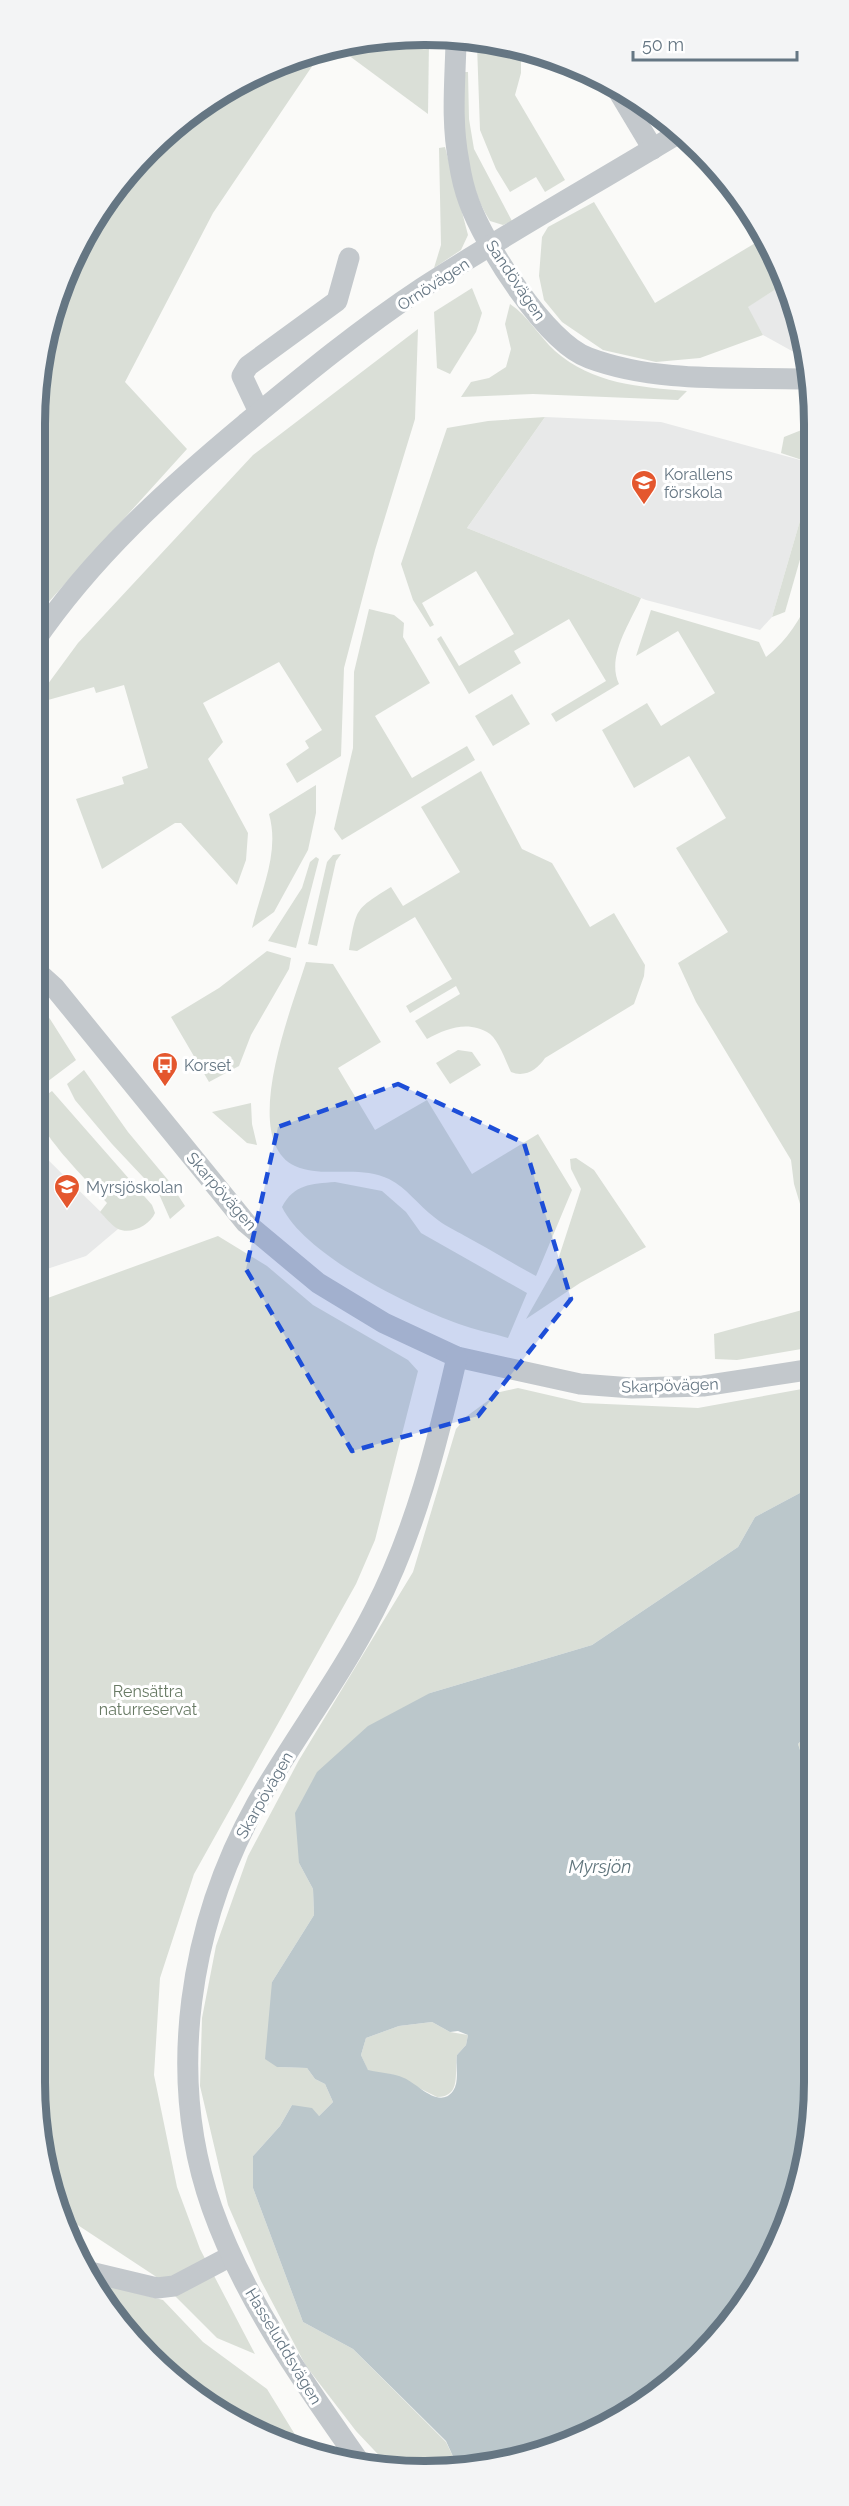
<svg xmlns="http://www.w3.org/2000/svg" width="849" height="2506" viewBox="0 0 849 2506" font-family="Raleway,sans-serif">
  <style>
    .built { fill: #e8e9e9 }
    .green { fill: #dadfd7 }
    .water { fill: #bbc7cb; fill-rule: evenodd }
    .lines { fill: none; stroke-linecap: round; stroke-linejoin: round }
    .minor { stroke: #c3c8cc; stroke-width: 21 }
    .marked { fill: #1d4ed8; fill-opacity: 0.2; stroke: #1d4ed8; stroke-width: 4.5; stroke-dasharray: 12 8; stroke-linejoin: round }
    .labels { text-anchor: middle; stroke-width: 6; stroke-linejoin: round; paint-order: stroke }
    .street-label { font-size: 16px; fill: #657683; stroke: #fff }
    .poi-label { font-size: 16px; fill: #657683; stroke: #fff; text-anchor: start }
    .park-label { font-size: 16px; fill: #687a64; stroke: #fff }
    .water-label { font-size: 18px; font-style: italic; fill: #60757c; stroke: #fff }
    .rim { fill: none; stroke: #657683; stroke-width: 8 }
  </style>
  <rect width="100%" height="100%" fill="#fafaf8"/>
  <g class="built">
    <polygon points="787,282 806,355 801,356 763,335 747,307"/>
    <polygon points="545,417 661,422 811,463 811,483 772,617 760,630 646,600 467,528"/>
    <polygon points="34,1146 118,1229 86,1256 35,1273"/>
  </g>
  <g class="green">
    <polygon points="373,38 429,41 428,114 340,49"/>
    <polygon points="477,45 521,47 521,73 515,95 565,180 545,192 536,177 510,192 496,169 480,130"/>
    <polygon points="319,56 213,213 125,382 187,449 35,617 34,425 48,324 115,187 229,87"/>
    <path d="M 463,72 L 468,72 L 469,119 L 474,149 L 512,221 L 503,225 L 490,221 C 462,177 464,121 463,72 Z"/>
    <polygon points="445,147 468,235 461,250 434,268 441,245 439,148"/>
    <polygon points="594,202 655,303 762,239 787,282 748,307 763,335 700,358 656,362 603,350 562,322 544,300 539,276 542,237 548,227"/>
    <polygon points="472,288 482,313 476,332 450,374 437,368 434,312"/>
    <path d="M 510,304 C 528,316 539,336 555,351 C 592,384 640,387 687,391 L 678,400 L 533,394 L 461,397 L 471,382 L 489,378 L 506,367 L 511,349 L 505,324 Z"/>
    <polygon points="418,329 415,419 375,550 344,668 341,756 297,783 286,764 309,748 305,741 322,730 279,662 203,703 223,742 208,759 248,833 246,860 237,885 181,823 175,823 102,869 76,799 124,784 122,777 148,768 124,685 96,693 94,687 41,702 42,692 78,643 253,455"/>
    <path d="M 545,417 L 467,528 L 641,598 C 630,623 606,657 619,684 L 556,722 L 551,714 L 606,681 L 569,619 L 514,651 L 521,663 L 469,694 L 437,639 L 441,636 L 459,666 L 514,634 L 476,571 L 422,603 L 434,625 L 430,627 L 413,600 L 401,564 L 447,428 L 488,421 Z"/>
    <polygon points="809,427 811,427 811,463 781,453 784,437"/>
    <polygon points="811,483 811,521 785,612 772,617"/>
    <path d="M 812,594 L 813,1247 L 794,1184 L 791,1160 L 696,1002 L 678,963 L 728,932 L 676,848 L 726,818 L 689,756 L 634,788 L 602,730 L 647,703 L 661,726 L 715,693 L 678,631 L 636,656 L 651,610 L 759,642 L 766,657 C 788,640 800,619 812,594 Z"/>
    <polygon points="369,609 394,615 404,623 403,637 430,683 375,716 412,778 467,746 475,760 342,840 334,829 353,748 354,672"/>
    <polygon points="512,694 530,724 493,746 475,716"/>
    <path d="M 481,771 L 522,849 L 552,863 L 590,927 L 614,913 L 645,965 L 644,976 L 634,1004 L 545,1058 C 538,1069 525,1078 511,1072 C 506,1062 499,1041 490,1034 C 469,1020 447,1028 427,1039 L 415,1021 L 460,994 L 456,986 L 410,1013 L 406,1006 L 452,979 L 415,917 L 357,951 L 349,950 C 357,908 354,910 391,887 L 403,906 L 460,872 L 421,807 Z"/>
    <path d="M 316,785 L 316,813 L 308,850 L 274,912 L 252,928 C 261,890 280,853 269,814 Z"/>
    <polygon points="341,854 336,861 317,946 308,944 327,862 333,855"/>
    <polygon points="316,857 319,859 296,948 268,941 302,888 310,862"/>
    <polygon points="267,951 291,958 289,969 251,1035 239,1066 209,1082 171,1017 219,988"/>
    <path d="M 306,962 L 333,964 L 381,1042 L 338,1068 L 375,1130 L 427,1100 L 472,1174 L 538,1134 L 572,1190 L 536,1276 C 512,1263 489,1249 465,1236 C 455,1230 443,1225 434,1217 C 418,1205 407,1188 389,1179 C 358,1164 324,1179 295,1166 C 238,1139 293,1005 306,962 Z"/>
    <polygon points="35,1002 50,1019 76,1060 35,1091 35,1047 40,1041 35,1026"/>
    <polygon points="458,1050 472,1052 481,1065 450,1084 436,1063"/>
    <polygon points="84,1070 128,1132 168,1180 185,1206 170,1219 159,1194 112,1144 75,1100 67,1084"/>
    <path d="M 52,1091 L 152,1205 L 155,1213 C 150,1225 131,1235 118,1229 C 112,1226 105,1217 100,1212 L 107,1203 C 88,1180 34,1131 35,1103 Z"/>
    <polygon points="251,1103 252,1124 257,1145 247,1143 212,1112"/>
    <polygon points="576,1158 594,1170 646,1247 580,1283 526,1319 556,1266 581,1189 571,1169 570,1159"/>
    <path d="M 335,1182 L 382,1191 L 406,1212 L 421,1233 L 527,1293 L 508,1338 C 492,1333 475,1330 459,1324 C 409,1306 305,1255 282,1207 C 294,1184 311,1184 335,1182 Z"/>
    <polygon points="218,1236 267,1266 313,1305 408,1360 418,1371 375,1540 356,1584 194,1874 160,1978 154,2075 177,2187 200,2249 255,2354 217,2338 155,2276 61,2214 34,2081 34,1303"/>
    <polygon points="813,1307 813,1347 737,1360 715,1359 714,1334"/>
    <polygon points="813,1387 813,1486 755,1517 738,1547 592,1645 430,1693 299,1863 313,1889 314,1915 272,1982 277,2067 307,2068 315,2079 325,2084 333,2102 319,2116 292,2105 280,2126 253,2156 253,2188 303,2322 353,2349 446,2442 456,2463 390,2467 356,2431 306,2366 261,2281 228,2205 200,2086 202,2018 216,1946 248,1856 299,1760 413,1572 456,1429 467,1416 500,1392 518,1388 583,1403 698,1408"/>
    <polygon points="814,1728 814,1771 813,1771 803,1759 798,1744"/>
    <path d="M 432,2022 L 450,2032 L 468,2035 L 466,2045 L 457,2055 C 454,2072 462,2097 437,2097 L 393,2075 L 368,2071 L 361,2055 L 366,2038 L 399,2026 Z"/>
    <polygon points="97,2283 163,2300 203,2342 267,2389 302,2446 252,2431 132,2339"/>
  </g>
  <path class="water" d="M 813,1486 L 814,1728 L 798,1744 L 803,1759 L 814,1771 L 814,2082 L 801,2182 L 749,2298 L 641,2406 L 525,2458 L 456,2463 L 446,2441 L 353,2349 L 303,2322 L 253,2188 L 253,2156 L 280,2126 L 292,2105 L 312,2108 L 319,2116 L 333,2102 L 325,2084 L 315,2079 L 307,2068 L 277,2067 L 265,2059 L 272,1982 L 314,1915 L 313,1889 L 299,1863 L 295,1813 L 317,1772 L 368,1726 L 430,1693 L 592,1645 L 738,1547 L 755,1517 ZM 432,2022 L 450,2032 L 458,2031 L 468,2035 L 466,2045 L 457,2055 C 455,2066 460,2081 453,2091 C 439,2110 417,2083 404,2078 C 393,2073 380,2073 368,2070 L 361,2055 L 366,2038 L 399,2026 Z"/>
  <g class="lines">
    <g class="minor">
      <path d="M 456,43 C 455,82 451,123 459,162 C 461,175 464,189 469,202 C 484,244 546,343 589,358 C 656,383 732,377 802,379"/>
      <polyline points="617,89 653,149"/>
      <polyline points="259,412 242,376 248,366 337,301 349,258"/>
      <path d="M 34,642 C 92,557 167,489 245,424 C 302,377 360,329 422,288 C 506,234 593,185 679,133"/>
      <polyline points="34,969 54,987 246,1223 318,1283 384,1323 457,1357 580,1384 632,1388 703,1386 813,1369"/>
      <polyline points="90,2272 157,2288 174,2286 231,2256"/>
      <path d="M 361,2464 C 304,2383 245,2301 212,2208 C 165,2075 190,1923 257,1803 C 294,1738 340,1678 374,1611 C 415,1532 437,1444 457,1357"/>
    </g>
  </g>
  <path class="marked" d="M 398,1084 L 524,1143 L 571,1299 L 478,1416 L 352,1451 L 246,1269 L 278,1127 Z"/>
  <defs>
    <symbol id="school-pin" viewBox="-11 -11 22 30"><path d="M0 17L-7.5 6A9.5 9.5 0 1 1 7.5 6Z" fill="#e4572e" stroke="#fff"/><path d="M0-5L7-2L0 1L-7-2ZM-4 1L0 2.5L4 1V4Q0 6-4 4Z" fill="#fff"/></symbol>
    <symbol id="bus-pin" viewBox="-11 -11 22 30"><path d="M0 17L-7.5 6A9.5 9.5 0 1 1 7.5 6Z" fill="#e4572e" stroke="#fff"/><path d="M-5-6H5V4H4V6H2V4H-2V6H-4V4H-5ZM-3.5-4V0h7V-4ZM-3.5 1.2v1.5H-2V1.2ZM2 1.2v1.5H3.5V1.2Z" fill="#fff"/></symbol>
  </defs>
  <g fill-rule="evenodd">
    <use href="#school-pin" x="629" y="468" width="30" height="40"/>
    <use href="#bus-pin" x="150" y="1050" width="30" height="40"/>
    <use href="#school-pin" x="52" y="1172" width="30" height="40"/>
  </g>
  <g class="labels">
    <g class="street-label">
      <text transform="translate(516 280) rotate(56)" y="6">Sandövägen</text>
      <text transform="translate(433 284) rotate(-33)" y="6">Ornövägen</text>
      <text transform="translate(222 1191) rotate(49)" y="6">Skarpövägen</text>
      <text transform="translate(670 1385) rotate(-2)" y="6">Skarpövägen</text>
      <text transform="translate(264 1795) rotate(-60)" y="6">Skarpövägen</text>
      <text transform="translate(284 2346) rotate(59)" y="6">Hasseluddsvägen</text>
    </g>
    <g class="poi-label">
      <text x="664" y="480">Korallens<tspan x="664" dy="18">förskola</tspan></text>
      <text x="184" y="1071">Korset</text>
      <text x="86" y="1193">Myrsjöskolan</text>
    </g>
    <g class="park-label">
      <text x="148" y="1697">Rensättra<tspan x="148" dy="18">naturreservat</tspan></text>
    </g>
    <g class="water-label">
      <text x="600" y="1873">Myrsjön</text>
    </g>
  </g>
  <path d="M0 0H849V2506H0ZM424 45H425A379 379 0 0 1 804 424V2082A379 379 0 0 1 425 2461H424A379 379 0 0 1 45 2082V424A379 379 0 0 1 424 45Z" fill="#f3f4f5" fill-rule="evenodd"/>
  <path class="rim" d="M424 45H425A379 379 0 0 1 804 424V2082A379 379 0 0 1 425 2461H424A379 379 0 0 1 45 2082V424A379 379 0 0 1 424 45Z"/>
  <path d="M633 51v9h164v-9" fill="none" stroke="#657683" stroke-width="3"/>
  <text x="642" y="51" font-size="18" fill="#657683" stroke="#ffffff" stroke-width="4.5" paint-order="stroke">50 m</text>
</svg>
